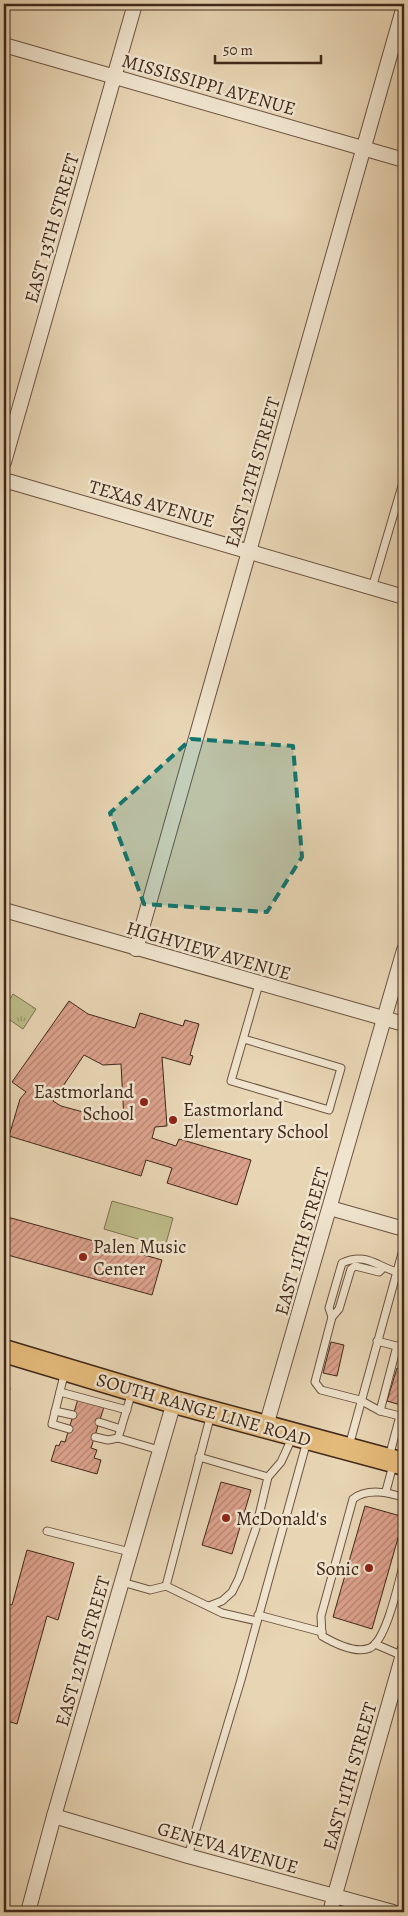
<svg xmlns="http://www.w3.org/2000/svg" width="408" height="1916" viewBox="0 0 408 1916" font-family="Alegreya,serif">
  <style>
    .park { fill: url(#park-tufts); stroke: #7f7251 }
    .pitch { fill: #bdbb88; stroke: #7f7251 }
    .building { fill: url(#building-hatch); stroke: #41281a; fill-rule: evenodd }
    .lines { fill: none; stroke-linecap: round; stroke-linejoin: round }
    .lane-casing { stroke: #6b5340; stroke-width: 9 }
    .street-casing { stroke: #6b5340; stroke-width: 16 }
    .primary-casing { stroke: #41281a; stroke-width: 25 }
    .lane { stroke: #f0e4ce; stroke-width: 7 }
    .street { stroke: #f0e4ce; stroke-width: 14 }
    .primary { stroke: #e4ba7a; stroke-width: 22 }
    .marked { fill: #0f766e; fill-opacity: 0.2; stroke: #0f766e; stroke-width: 4; stroke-dasharray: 10 6; stroke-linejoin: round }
    .poi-dot { fill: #8f2418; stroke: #f0e4ce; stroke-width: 2 }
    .labels { text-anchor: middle; stroke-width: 5; stroke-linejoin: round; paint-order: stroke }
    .street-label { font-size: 19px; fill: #41281a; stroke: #f0e4ce }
    .poi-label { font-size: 19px; fill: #41281a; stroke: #f0e4ce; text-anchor: start }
  </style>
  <defs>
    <pattern id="park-tufts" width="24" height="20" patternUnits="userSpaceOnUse" patternTransform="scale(1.25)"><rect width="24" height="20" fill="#bdbb88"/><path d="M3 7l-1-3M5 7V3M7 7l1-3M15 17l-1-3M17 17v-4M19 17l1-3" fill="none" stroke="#9b986e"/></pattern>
    <pattern id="building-hatch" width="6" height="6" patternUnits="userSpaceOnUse" patternTransform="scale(1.25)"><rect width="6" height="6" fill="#dca28c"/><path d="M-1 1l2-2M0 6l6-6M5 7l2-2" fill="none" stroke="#b48472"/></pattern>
  </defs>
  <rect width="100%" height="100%" fill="#e8d5b4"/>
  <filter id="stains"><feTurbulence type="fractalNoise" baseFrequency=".004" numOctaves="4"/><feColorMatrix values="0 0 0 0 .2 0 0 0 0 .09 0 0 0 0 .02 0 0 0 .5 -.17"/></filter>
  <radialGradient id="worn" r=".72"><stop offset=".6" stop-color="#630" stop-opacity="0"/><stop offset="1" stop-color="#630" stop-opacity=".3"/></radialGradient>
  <polygon class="park" points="13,994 36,1009 23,1029 4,1016 4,1008"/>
  <polygon class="pitch" points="112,1201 173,1218 165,1247 104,1229"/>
  <g class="building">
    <path d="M 69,1001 L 88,1014 L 135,1028 L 140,1013 L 183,1026 L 185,1020 L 199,1024 L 190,1055 L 193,1056 L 190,1065 L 162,1057 L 167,1126 L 155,1127 L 152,1138 L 176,1146 L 179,1139 L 251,1160 L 237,1205 L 167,1183 L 172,1168 L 146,1160 L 141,1176 L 9,1136 L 20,1099 L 26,1092 L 12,1082 ZM 84,1055 L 103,1065 L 121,1064 L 124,1120 L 113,1120 L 61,1106 L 53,1101 Z"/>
    <polygon points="4,1216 162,1260 152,1295 4,1254"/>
    <polygon points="331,1342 344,1345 337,1376 323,1373"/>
    <polygon points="397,1368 404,1370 404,1406 387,1401"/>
    <polygon points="4,1387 10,1388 4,1410"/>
    <polygon points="78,1399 104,1407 91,1448 97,1450 94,1458 101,1460 97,1474 51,1461 56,1445 59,1446 61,1441 65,1442"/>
    <polygon points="221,1482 251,1490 232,1554 202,1545"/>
    <polygon points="365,1506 404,1517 372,1629 333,1617"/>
    <polygon points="27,1550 74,1563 58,1620 47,1616 17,1724 4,1720 4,1603 12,1605"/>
  </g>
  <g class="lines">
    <defs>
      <g id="lane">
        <polyline points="372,588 404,479"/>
        <polyline points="244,1039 341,1068 329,1110 231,1081 259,984"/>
        <polyline points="383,1268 379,1272 355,1266 351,1269 339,1309 332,1317 315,1382 321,1390 360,1400 380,1411 404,1417"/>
        <path d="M 332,1317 L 329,1308 L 342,1263 C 366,1252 376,1266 397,1272"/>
        <polyline points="377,1341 404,1348"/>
        <polyline points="65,1371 52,1424 69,1429"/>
        <polyline points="60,1392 127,1410"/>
        <polyline points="55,1411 73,1415"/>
        <polyline points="380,1411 397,1346"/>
        <polyline points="99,1422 121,1429"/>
        <polyline points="95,1437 108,1440 118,1438 159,1450"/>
        <polyline points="118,1438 132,1392"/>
        <polyline points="349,1446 404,1246"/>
        <polyline points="199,1457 268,1477"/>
        <polyline points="389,1457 400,1416"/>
        <polyline points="386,1491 393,1465"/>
        <path d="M 404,1498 C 389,1492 367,1488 353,1499 L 321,1616 L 322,1636 C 334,1643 356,1654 370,1648 C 387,1640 399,1580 404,1562"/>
        <polyline points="47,1531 130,1552"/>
        <polyline points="122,1582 150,1590 166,1586 222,1613 257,1621"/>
        <polyline points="166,1586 211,1414"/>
        <polyline points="209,1606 222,1601 232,1592 239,1578 256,1528 268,1477 281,1462 292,1438"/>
        <polyline points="258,1615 322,1632"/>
        <polyline points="375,1644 403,1656"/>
        <polyline points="188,1856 241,1680 307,1441"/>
      </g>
      <g id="street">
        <polyline points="4,45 404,160"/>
        <polyline points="4,462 135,4"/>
        <polyline points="4,480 404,597"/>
        <polyline points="4,910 404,1024"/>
        <polyline points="136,949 404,6"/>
        <polyline points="330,1208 404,1229"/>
        <polyline points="266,1426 404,950"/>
        <polyline points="54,1816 188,1856 393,1912"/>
        <polyline points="28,1912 54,1816 174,1402"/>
        <polyline points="330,1912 404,1651"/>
      </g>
      <polyline id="primary" points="4,1351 174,1402 404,1464"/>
    </defs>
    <use href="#lane" class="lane-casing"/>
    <use href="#street" class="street-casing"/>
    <use href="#primary" class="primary-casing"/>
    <use href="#lane" class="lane"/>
    <use href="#street" class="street"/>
    <use href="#primary" class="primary"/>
  </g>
  <path class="marked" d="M 191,739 L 293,746 L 302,857 L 267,912 L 144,904 L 110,813 Z"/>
  <g class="poi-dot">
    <circle cx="144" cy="1102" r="5"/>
    <circle cx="173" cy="1120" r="5"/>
    <circle cx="83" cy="1257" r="5"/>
    <circle cx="226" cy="1518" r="5"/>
    <circle cx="369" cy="1568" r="5"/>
  </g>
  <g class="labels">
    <g class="street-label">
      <text transform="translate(209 84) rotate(16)" y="7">MISSISSIPPI AVENUE</text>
      <text transform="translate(51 228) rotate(-74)" y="7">EAST 13TH STREET</text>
      <text transform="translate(252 472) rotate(-74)" y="7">EAST 12TH STREET</text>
      <text transform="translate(152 503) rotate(16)" y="7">TEXAS AVENUE</text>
      <text transform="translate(209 950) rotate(16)" y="7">HIGHVIEW AVENUE</text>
      <text transform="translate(301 1241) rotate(-74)" y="7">EAST 11TH STREET</text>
      <text transform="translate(204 1409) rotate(16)" y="7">SOUTH RANGE LINE ROAD</text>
      <text transform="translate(82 1651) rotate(-74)" y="7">EAST 12TH STREET</text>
      <text transform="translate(349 1776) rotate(-74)" y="7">EAST 11TH STREET</text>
      <text transform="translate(228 1847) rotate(16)" y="7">GENEVA AVENUE</text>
    </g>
    <g class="poi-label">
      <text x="134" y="1098" text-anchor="end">Eastmorland<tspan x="134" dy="22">School</tspan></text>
      <text x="183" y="1116">Eastmorland<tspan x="183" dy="22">Elementary School</tspan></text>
      <text x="93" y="1253">Palen Music<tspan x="93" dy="22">Center</tspan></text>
      <text x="236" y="1525">McDonald's</text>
      <text x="359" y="1575" text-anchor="end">Sonic</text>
    </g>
  </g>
  <rect width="408" height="1916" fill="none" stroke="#e8d5b4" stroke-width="20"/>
  <rect x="5" y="5" width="398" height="1906" fill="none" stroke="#41281a" stroke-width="2.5"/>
  <rect x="10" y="10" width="388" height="1896" fill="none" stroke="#41281a"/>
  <path d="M215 55v8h106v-8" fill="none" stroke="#41281a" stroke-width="2.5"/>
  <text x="223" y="55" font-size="15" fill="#41281a" stroke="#f0e4ce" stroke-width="4" paint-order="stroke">50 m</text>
  <rect width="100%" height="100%" filter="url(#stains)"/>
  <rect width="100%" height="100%" fill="url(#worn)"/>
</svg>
